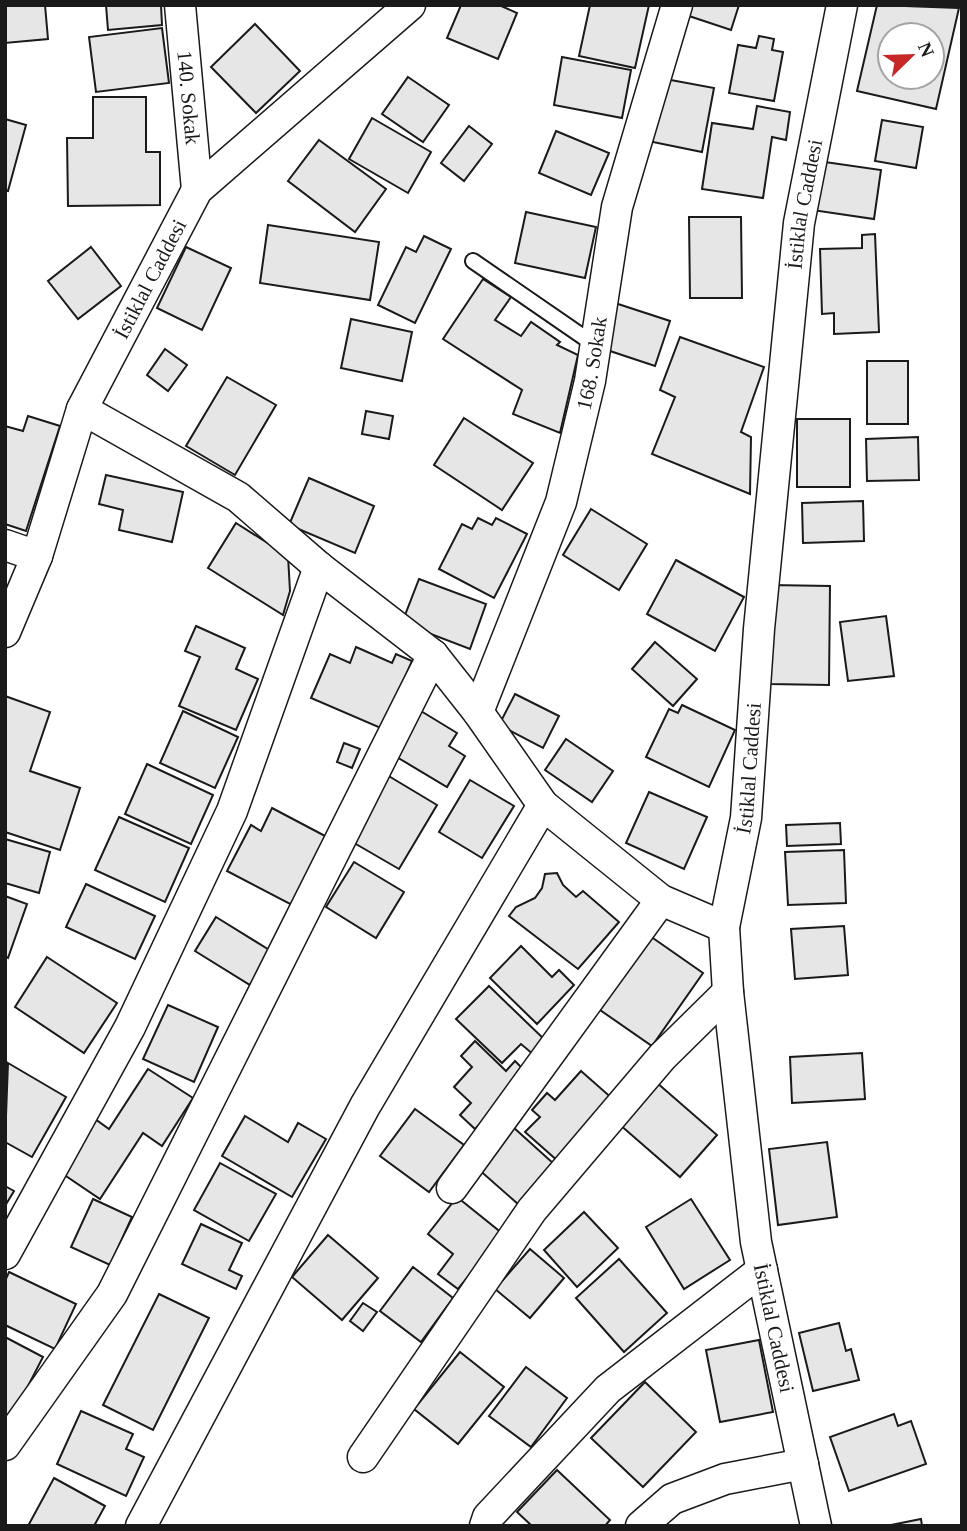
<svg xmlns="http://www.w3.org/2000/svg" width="967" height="1531" viewBox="0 0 967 1531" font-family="'Times New Roman',serif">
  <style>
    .building { fill: #e6e6e6; stroke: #1a1a1a; stroke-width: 2; fill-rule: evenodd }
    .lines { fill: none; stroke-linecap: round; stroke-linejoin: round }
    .lane-casing { stroke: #1a1a1a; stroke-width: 18 }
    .street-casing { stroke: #1a1a1a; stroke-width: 33 }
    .lane { stroke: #fff; stroke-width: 14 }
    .street { stroke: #fff; stroke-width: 30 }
    .labels { text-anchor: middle; stroke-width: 5; stroke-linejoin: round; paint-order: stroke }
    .street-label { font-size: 21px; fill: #1a1a1a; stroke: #fff }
  </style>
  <rect width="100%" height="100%" fill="#fff"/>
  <g class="building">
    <polygon points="5,5 45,5 48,39 5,43"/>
    <polygon points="106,5 161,5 162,25 108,30"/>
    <polygon points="461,5 499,5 517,13 498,59 447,38"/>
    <polygon points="590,5 649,5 635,68 579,56"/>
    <polygon points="686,5 739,5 731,30 683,14"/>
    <path d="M 877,5 L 959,8 L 936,109 L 857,91 ZM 890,35 L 932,35 L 932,77 L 890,77 Z"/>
    <polygon points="255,24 300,71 256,113 211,67"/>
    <polygon points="162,28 169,83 96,92 89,37"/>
    <polygon points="759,36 774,39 772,50 783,52 774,101 729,93 738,45 756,48"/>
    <polygon points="562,57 631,70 622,118 554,105"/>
    <polygon points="408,77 449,105 423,142 382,114"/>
    <polygon points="660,78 714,88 702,152 648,141"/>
    <polygon points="93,97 146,97 146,152 160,152 160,205 68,206 67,138 93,138"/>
    <polygon points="757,106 790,112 786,140 772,137 763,198 702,189 712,123 753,129"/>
    <polygon points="372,118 431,152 408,193 349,159"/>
    <polygon points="5,119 26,125 8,191 5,190"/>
    <polygon points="882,120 923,127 916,168 875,161"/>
    <polygon points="469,126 492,144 464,181 441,163"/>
    <polygon points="556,131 609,153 591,195 539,173"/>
    <polygon points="319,140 386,189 355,232 288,181"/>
    <polygon points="818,161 881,170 874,219 812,210"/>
    <polygon points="526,212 596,227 585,278 515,263"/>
    <polygon points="689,217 741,217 742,298 690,298"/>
    <polygon points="268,225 379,242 370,300 260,283"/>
    <polygon points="875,234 879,332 834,334 834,313 822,314 820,249 862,248 862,235"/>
    <polygon points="424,236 451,249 415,323 378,305 406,247 416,252"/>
    <polygon points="91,247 121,286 78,319 48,281"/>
    <polygon points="186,247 231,268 202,330 157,308"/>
    <polygon points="483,279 511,297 495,320 521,336 531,322 560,342 557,345 578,355 560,433 513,414 522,390 443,339"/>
    <polygon points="615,303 670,321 655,366 601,348"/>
    <polygon points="351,319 412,332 402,381 341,368"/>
    <polygon points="680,337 764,367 741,432 751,437 750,494 652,454 675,397 660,390"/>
    <polygon points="165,349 187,365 168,391 147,375"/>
    <rect x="867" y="361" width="41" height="63"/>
    <polygon points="227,377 276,405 235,475 186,446"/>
    <polygon points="366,411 393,416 389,439 362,434"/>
    <polygon points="28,416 60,426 26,531 5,524 5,426 23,431"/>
    <polygon points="464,418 533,463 502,510 434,465"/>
    <rect x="797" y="419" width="53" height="68"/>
    <polygon points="918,437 919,480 867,481 866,439"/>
    <polygon points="106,475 183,492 172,542 119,530 123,510 99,504"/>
    <polygon points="309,478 374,506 355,553 289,525"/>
    <polygon points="863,501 864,541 803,543 802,503"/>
    <polygon points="591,509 647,544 619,590 563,555"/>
    <polygon points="478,518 492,525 496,518 527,534 494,598 439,569 462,524 472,529"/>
    <polygon points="236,523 288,556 290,591 283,615 208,568"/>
    <polygon points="676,560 744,597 715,651 647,614"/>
    <polygon points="419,579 486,604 470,649 402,623"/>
    <polygon points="770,585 830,586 829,685 769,684"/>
    <polygon points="886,616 894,676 848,681 840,622"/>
    <polygon points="196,626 245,648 236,669 258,679 236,730 179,706 200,657 185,651"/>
    <polygon points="655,642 697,679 673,706 632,669"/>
    <polygon points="356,647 392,663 396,654 412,661 383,729 311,698 330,654 350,663"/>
    <polygon points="515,694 559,716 543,748 499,725"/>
    <polygon points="5,696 50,712 30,771 80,788 60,850 5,832"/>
    <polygon points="682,705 735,730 709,787 646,757 669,709 678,713"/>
    <polygon points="416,708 457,733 449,746 465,756 447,787 390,753"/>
    <polygon points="183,711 238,737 215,788 160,763"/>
    <polygon points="566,739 613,771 592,802 545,770"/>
    <polygon points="344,743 360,749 352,768 337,762"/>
    <polygon points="147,764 213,795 191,844 125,814"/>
    <polygon points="387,775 437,805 399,869 349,840"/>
    <polygon points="470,780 514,806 482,858 439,832"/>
    <polygon points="649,792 707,817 684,869 626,843"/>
    <polygon points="272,808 327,837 292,905 227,871 251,825 261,831"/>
    <polygon points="119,817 189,848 165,902 95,870"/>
    <polygon points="840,823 841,844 787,846 786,825"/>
    <polygon points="5,839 50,852 39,893 5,883"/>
    <polygon points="844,850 846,903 788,905 785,852"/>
    <polygon points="354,862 404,892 376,938 326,907"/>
    <polygon points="557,873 563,885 576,897 583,891 619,922 578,969 509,916 516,907 535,898 542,888 545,874"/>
    <polygon points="86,884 155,916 135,959 66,927"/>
    <polygon points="5,896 27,904 8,958 5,956"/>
    <polygon points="216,917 271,951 250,985 195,951"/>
    <polygon points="844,926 848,975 795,979 791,929"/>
    <polygon points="650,936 703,973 652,1046 600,1010"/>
    <polygon points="521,946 552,977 559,970 574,985 537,1024 490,978"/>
    <polygon points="47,957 117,1003 84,1053 15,1007"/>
    <polygon points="489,986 547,1042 534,1055 521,1044 502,1063 456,1019"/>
    <polygon points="168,1005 218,1027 194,1082 143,1059"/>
    <polygon points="475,1041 506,1071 515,1061 528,1074 475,1129 460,1115 471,1103 454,1087 472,1067 461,1056"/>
    <polygon points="862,1053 865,1099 792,1103 790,1057"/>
    <polygon points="8,1063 66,1097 32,1157 5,1142"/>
    <polygon points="148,1069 193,1098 162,1146 143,1133 100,1199 60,1172 95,1119 109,1129"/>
    <polygon points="581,1071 614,1100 559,1162 525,1132 540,1117 532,1110 547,1093 555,1100"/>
    <polygon points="656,1082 717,1135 680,1177 619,1124"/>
    <polygon points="415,1109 464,1145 429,1192 380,1156"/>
    <polygon points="245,1116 288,1142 298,1123 326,1139 292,1197 222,1156"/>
    <polygon points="513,1127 554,1164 518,1204 477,1168"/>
    <polygon points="827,1142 837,1217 778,1225 769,1149"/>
    <polygon points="220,1163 276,1194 249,1241 194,1210"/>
    <polygon points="5,1186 14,1191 5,1206"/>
    <polygon points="457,1197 503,1234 458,1289 438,1274 453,1254 428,1234"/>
    <polygon points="93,1199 132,1217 110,1265 71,1247"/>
    <polygon points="691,1199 730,1260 684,1289 646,1227"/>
    <polygon points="584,1212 618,1248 577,1287 544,1250"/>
    <polygon points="201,1224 242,1243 229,1270 242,1276 236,1289 182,1264"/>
    <polygon points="328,1235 378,1278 342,1320 292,1277"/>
    <polygon points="530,1249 564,1278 530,1318 495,1289"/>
    <polygon points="619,1259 667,1313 624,1352 576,1298"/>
    <polygon points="413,1267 453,1298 421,1342 380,1311"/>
    <polygon points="9,1272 76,1304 55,1349 5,1325 5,1281"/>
    <polygon points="159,1294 209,1318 153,1430 103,1405"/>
    <polygon points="363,1303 377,1312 363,1331 350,1321"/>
    <polygon points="839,1323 846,1351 851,1349 859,1380 813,1391 799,1333"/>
    <polygon points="5,1337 43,1357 11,1419 5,1416"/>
    <polygon points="759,1340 773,1412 720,1422 706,1350"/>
    <polygon points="460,1352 504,1387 458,1444 414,1409"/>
    <polygon points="526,1367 567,1398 531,1447 489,1416"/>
    <polygon points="645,1382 696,1432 643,1487 591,1438"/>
    <polygon points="81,1411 133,1434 126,1449 144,1457 126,1496 57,1464"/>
    <polygon points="894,1414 898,1426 911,1421 926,1464 849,1491 830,1437"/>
    <polygon points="557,1470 610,1520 605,1526 532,1526 517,1512"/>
    <polygon points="54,1478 105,1506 94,1526 28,1526"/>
    <polygon points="921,1519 922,1526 886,1526"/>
  </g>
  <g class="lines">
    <defs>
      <polyline id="lane" points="473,261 595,345"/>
      <g id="street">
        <path id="s1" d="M 180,5 L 197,190"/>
        <polyline points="82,409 238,497 319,567 433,655 478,712 543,805 661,900 724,927"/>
        <polyline points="5,545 37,556"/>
        <path id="s2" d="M 5,632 L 37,556 L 82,409 L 197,190 L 410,5"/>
        <path id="s3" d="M 478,712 L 561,502 L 590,381 L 617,207 L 677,5"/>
        <polyline points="452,1188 661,900"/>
        <polyline points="5,1254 130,1027 232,811 319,567"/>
        <polyline points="5,1445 112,1294 433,655"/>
        <polyline points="363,1457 532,1210 662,1057 728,992"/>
        <polyline points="141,1526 365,1106 543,805"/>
        <polyline points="485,1526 488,1517 608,1389 762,1270"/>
        <polyline points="641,1526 672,1499 725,1479 803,1464"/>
        <path id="s4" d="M 816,1526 L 756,1242 L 728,992 L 724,927 L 746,818 L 759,629 L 799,223 L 842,5"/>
      </g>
    </defs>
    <use href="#lane" class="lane-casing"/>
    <use href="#street" class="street-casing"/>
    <use href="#lane" class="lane"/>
    <use href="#street" class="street"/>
  </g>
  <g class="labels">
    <g class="street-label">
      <text dy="7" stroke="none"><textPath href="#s1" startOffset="93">140. Sokak</textPath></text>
      <text dy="7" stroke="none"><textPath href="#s4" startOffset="1335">İstiklal Caddesi</textPath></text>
      <text dy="7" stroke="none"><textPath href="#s2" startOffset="383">İstiklal Caddesi</textPath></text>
      <text dy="7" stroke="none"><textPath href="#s3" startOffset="368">168. Sokak</textPath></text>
      <text dy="7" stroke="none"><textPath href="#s4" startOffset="768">İstiklal Caddesi</textPath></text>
      <text transform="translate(774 1328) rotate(78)" y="7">İstiklal Caddesi</text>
    </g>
  </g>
  <rect width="967" height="1531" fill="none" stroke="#1a1a1a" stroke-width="14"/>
  <g transform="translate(911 56) rotate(67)"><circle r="33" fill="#ffffff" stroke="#a3a3a3" stroke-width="2"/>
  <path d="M0-5L12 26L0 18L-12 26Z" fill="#c62828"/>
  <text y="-10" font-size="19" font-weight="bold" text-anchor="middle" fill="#1a1a1a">N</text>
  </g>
</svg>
